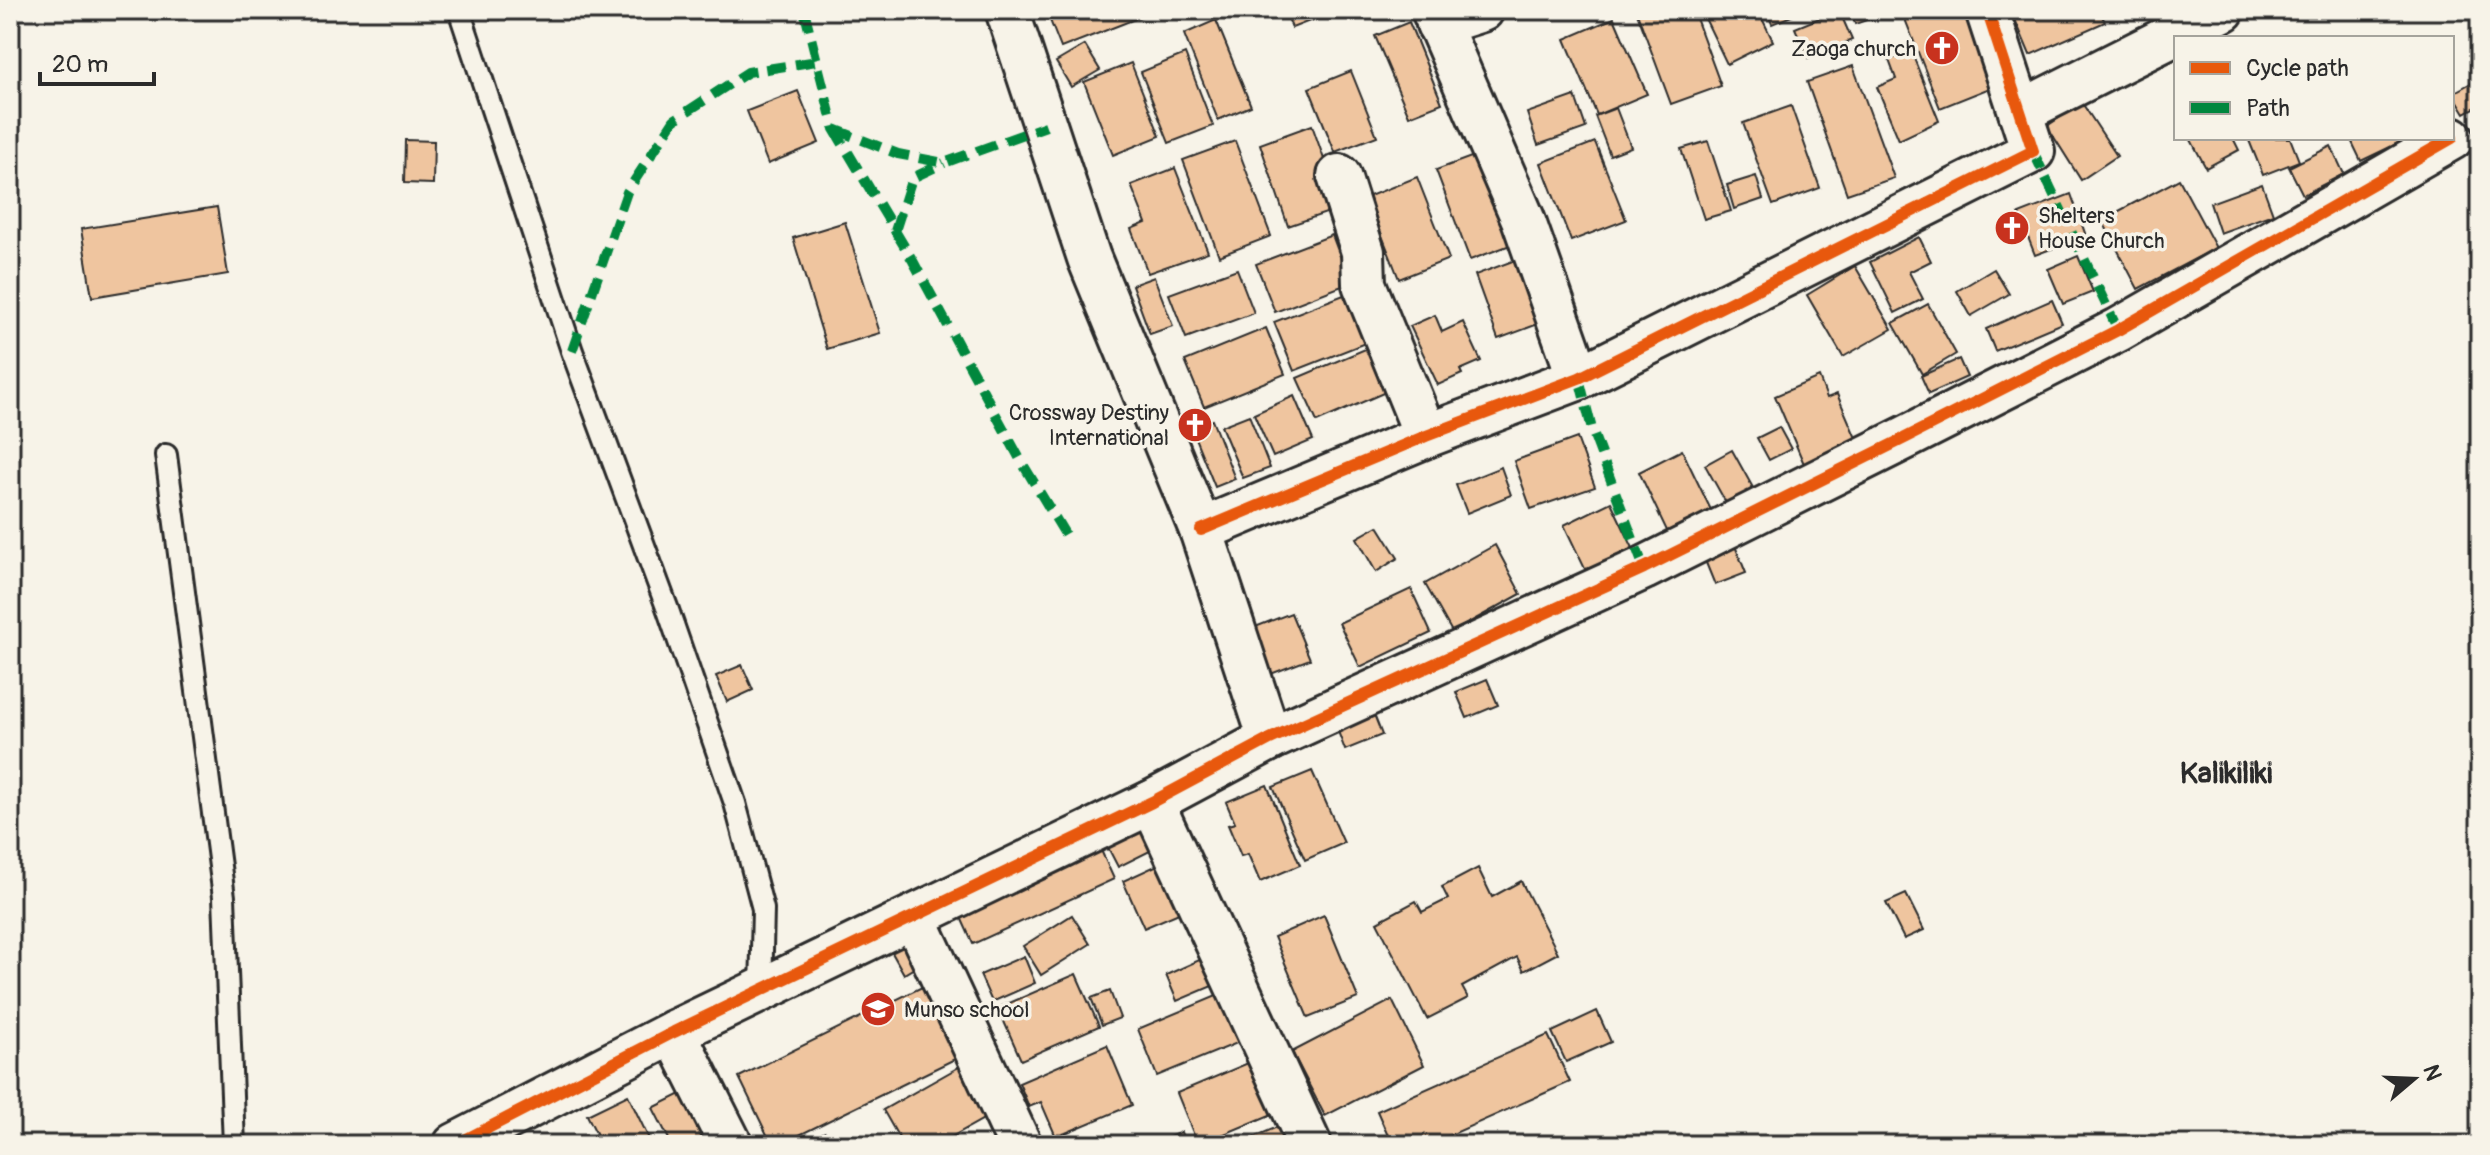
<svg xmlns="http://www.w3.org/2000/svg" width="2490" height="1155" viewBox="0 0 2490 1155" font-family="Pangolin,sans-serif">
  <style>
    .building { fill: #efc59f; stroke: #2b2b2b; stroke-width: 2 }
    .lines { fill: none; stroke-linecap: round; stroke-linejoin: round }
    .lane-casing { stroke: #2b2b2b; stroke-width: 26 }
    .street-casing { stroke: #2b2b2b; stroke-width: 48 }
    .lane { stroke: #f7f3e8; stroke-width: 20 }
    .street { stroke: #f7f3e8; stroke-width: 42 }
    .quiet { stroke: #00873e; stroke-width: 10; stroke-dasharray: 20 10; stroke-linecap: butt }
    .cycleway-casing { stroke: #f7f3e8; stroke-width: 17 }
    .cycleway { stroke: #e8590c; stroke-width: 12 }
    .labels { text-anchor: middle; stroke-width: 7; stroke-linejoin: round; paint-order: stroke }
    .poi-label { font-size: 22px; fill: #2b2b2b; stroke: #f7f3e8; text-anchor: end }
    .district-label { font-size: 30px; font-weight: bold; fill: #2b2b2b; stroke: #f7f3e8 }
  </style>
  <rect width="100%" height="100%" fill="#f7f3e8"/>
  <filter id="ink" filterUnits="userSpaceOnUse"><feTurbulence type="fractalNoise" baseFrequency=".0125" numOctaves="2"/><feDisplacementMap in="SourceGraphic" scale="16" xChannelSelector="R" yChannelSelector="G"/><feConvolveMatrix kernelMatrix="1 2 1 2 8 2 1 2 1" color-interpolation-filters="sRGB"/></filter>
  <g filter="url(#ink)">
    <g class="building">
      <polygon points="1046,10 1158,10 1061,48"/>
      <polygon points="1285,10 1338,10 1292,28"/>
      <polygon points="1636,10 1693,10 1721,86 1671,104"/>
      <polygon points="1701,10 1758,10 1773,41 1727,64"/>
      <polygon points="1766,10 1806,10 1772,24"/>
      <polygon points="1839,10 1852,40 1808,58 1795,28"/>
      <polygon points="1851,10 1896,10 1855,24"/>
      <polygon points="1926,10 1971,10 2000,84 1940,108 1905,19"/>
      <polygon points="2029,10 2099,10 2105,22 2030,55 2014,17"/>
      <polygon points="1614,18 1647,94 1597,115 1565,39"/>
      <polygon points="1216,20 1251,106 1218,120 1184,34"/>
      <polygon points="1409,22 1442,103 1409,116 1375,36"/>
      <polygon points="1085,45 1100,70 1071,87 1056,62"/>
      <polygon points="1911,51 1939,121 1899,140 1877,87 1896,79 1889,60"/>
      <polygon points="1185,54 1213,126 1169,143 1141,72"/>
      <polygon points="1131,63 1160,136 1113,155 1084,82"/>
      <polygon points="1853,66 1894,178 1847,194 1807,82"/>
      <polygon points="1351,71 1377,136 1335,152 1309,88"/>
      <polygon points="2480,78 2480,105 2465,113 2453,93"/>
      <polygon points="798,91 819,143 768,164 747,111"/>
      <polygon points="1575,96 1586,128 1538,145 1527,113"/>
      <polygon points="2082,103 2117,156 2081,180 2047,126"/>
      <polygon points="1791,106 1820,188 1773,205 1743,123"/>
      <polygon points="1616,108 1631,147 1610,155 1595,116"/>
      <polygon points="1312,125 1341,208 1288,226 1260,144"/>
      <polygon points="2190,138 2233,138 2239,150 2206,168"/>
      <polygon points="2248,138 2290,138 2299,161 2263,175"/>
      <polygon points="2354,138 2409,138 2361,161 2351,140"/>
      <polygon points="405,140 434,141 433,184 404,183"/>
      <polygon points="1235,141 1271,236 1219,256 1183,160"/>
      <polygon points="1708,141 1731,211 1704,219 1681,149"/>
      <polygon points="1595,142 1626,220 1571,241 1541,163"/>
      <polygon points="2331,146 2344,174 2303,195 2289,167"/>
      <polygon points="1490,150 1524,240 1470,260 1436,170"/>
      <polygon points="1175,168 1208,252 1148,273 1131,229 1146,223 1131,185"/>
      <polygon points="1756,176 1763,199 1734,209 1727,185"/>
      <polygon points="1417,177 1449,259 1399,279 1367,197"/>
      <polygon points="2179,179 2216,248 2138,289 2102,220"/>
      <polygon points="2262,184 2273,214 2220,233 2210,203"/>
      <polygon points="2071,194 2086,236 2035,255 2019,214"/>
      <polygon points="217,207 228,274 92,297 81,229"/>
      <polygon points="845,222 880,333 827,349 793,238"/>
      <polygon points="1332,235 1350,283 1275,312 1256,264"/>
      <polygon points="1919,237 1931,261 1909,272 1923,299 1895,313 1870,262"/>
      <polygon points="1526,256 1549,320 1498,339 1475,275"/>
      <polygon points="2078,256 2093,292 2063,304 2048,269"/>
      <polygon points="1855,266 1892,329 1843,357 1807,295"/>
      <polygon points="1237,269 1254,313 1186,338 1169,294"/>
      <polygon points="1994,269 2009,294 1971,316 1957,291"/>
      <polygon points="1154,277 1173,326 1150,334 1132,285"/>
      <polygon points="1354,291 1373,340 1294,371 1274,322"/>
      <polygon points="2052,300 2062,323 1995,351 1986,329"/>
      <polygon points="1928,304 1956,354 1922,374 1893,323"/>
      <polygon points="1435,315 1442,332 1463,322 1481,361 1460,370 1462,374 1438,385 1410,326"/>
      <polygon points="1266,328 1285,374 1204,407 1185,361"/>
      <polygon points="1370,347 1388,391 1317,422 1297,378"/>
      <polygon points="1959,359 1967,377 1929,394 1921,376"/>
      <polygon points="1819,377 1827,398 1837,394 1859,445 1835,451 1804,464 1775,396"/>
      <polygon points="1294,396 1313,440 1273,457 1254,414"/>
      <polygon points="1249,415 1270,468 1243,478 1221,426"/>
      <polygon points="1212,420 1235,479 1215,487 1191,428"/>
      <polygon points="1779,427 1791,449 1769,460 1757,438"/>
      <polygon points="1577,438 1595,487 1531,509 1514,461"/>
      <polygon points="1682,450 1712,512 1668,533 1639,472"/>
      <polygon points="1732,450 1757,495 1730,510 1705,465"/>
      <polygon points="1501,467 1511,495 1467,513 1456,485"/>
      <polygon points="1611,502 1633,548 1586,571 1564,525"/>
      <polygon points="1378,526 1398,558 1376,572 1357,538"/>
      <polygon points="1729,531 1746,573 1715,585 1698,543"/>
      <polygon points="1495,545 1521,594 1452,632 1425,584"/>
      <polygon points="1411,589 1431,633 1360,667 1339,623"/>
      <polygon points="1291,613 1310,659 1263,677 1245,631"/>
      <polygon points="742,665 753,690 727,702 716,676"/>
      <polygon points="1487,679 1498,705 1467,718 1456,692"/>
      <polygon points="1373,712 1382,735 1345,750 1336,726"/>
      <polygon points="1312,771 1344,843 1305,860 1273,787"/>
      <polygon points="1267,785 1300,865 1260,882 1248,854 1241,856 1228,825 1235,823 1226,802"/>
      <polygon points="1151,807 1168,842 1118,867 1100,832"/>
      <polygon points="1100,848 1114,879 973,944 959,913"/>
      <polygon points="1164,862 1186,910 1144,928 1123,881"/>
      <polygon points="1478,868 1492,897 1521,881 1558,953 1524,971 1517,957 1462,987 1468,998 1427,1019 1377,922 1416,901 1422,912 1448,899 1442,887"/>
      <polygon points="1906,894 1924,930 1904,939 1886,903"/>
      <polygon points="1072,915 1090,944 1041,975 1023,946"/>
      <polygon points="1324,915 1358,998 1308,1018 1274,937"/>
      <polygon points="910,937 924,962 904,974 890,949"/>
      <polygon points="1024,956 1035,983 992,1002 980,975"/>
      <polygon points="1206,957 1217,984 1177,1001 1166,975"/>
      <polygon points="1076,974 1099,1026 1021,1060 998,1008"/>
      <polygon points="926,985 961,1056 779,1145 772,1145 739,1077"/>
      <polygon points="1110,991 1120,1018 1102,1025 1091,998"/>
      <polygon points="1226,992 1247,1039 1157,1076 1138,1029"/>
      <polygon points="1392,1000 1424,1065 1325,1116 1292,1052"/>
      <polygon points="1597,1011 1611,1042 1566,1062 1552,1032"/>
      <polygon points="1548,1035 1570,1082 1428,1145 1392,1145 1377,1111"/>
      <polygon points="1107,1045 1132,1105 1056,1137 1041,1102 1029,1107 1019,1083"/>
      <polygon points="1260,1058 1282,1110 1198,1145 1177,1093"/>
      <polygon points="966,1063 994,1113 937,1145 903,1145 883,1110"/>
      <polygon points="687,1091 709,1135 689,1145 672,1145 653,1108"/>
      <polygon points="628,1095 652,1145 602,1145 587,1115"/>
      <polygon points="1287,1123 1294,1145 1235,1145"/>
      <polygon points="825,1132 831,1145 798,1145"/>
      <polygon points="1181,1132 1186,1145 1150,1145"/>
    </g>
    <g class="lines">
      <defs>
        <g id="lane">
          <polyline points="459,10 572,351 668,610 735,803 763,909 761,991"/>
          <polyline points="166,455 224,897 234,1145"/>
        </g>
        <g id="street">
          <polyline points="1007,10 1089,258 1201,530 1270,739"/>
          <polyline points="1433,10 1523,219 1579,378"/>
          <polyline points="1438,24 1482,10"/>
          <polyline points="2020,112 2223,10"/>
          <polyline points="1339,176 1363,252 1364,284 1426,436"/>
          <polyline points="1201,530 1426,436 1579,378 2033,151 1987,10"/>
          <polyline points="1152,802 1310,1145"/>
          <polyline points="914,917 1020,1145"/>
          <polyline points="674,1032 731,1145"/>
          <polyline points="455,1145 674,1032 1152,802 1270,739 1644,568 1907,437 2118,330 2452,138"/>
        </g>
      </defs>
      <use href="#lane" class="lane-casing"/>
      <use href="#street" class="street-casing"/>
      <use href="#lane" class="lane"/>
      <use href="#street" class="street"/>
      <g class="quiet">
        <polyline points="804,10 834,129 913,261 1021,461 1065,534"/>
        <polyline points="834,129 898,154 944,163 1046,126"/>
        <polyline points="2033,151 2118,330"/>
        <polyline points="895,231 912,178 944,163"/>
        <polyline points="572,351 627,192 674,120 748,72 817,61"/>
        <polyline points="1579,378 1593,433 1644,568"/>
      </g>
      <defs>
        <g id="cycleway">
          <polyline points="1201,530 1426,436 1579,378 2033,151 1987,10"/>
          <polyline points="455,1145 674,1032 1152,802 1270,739 1644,568 1907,437 2118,330 2452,138"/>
        </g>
      </defs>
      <use href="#cycleway" class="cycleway-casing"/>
      <use href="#cycleway" class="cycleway"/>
    </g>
  </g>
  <defs>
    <symbol id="church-disc" viewBox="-11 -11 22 22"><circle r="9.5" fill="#c8321e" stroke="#f7f3e8"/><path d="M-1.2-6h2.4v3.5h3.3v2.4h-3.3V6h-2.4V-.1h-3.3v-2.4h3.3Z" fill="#fff"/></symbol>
    <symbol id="school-disc" viewBox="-11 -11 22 22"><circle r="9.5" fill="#c8321e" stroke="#f7f3e8"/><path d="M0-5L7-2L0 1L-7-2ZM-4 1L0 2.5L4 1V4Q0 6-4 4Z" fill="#fff"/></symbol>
  </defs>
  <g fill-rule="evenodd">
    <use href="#church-disc" x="1922" y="28" width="40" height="40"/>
    <use href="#church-disc" x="1992" y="208" width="40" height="40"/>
    <use href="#church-disc" x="1175" y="405" width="40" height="40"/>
    <use href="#school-disc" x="858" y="989" width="40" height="40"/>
  </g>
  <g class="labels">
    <g class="poi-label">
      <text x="1916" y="56">Zaoga church</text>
      <text x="2038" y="223" text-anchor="start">Shelters<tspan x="2038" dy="25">House Church</tspan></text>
      <text x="1169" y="420">Crossway Destiny<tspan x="1169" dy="25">International</tspan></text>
      <text x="904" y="1017" text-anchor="start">Munso school</text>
    </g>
    <g class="district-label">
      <text x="2226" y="783">Kalikiliki</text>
    </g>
  </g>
  <rect width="2490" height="1155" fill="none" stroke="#f7f3e8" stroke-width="40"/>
  <rect x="20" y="20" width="2450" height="1115" fill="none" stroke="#2b2b2b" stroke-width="3" filter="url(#ink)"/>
  <rect x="2174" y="36" width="280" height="104" fill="#f7f3e8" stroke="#a5a39c" stroke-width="2"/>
  <rect x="2190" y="62" width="40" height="12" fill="#e8590c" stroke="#a5a39c" stroke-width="2"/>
  <text x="2246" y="76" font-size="24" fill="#2b2b2b">Cycle path</text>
  <rect x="2190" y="102" width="40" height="12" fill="#00873e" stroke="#a5a39c" stroke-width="2"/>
  <text x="2246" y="116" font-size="24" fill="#2b2b2b">Path</text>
  <g transform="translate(2414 1079) rotate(71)" stroke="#f7f3e8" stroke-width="6" paint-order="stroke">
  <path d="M0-6L14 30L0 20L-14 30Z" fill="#2b2b2b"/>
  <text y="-12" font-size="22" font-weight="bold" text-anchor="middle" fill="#2b2b2b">N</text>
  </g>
  <path d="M40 72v12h114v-12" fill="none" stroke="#2b2b2b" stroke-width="4"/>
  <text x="52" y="72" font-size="24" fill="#2b2b2b" stroke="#f7f3e8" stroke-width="6" paint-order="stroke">20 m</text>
</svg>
